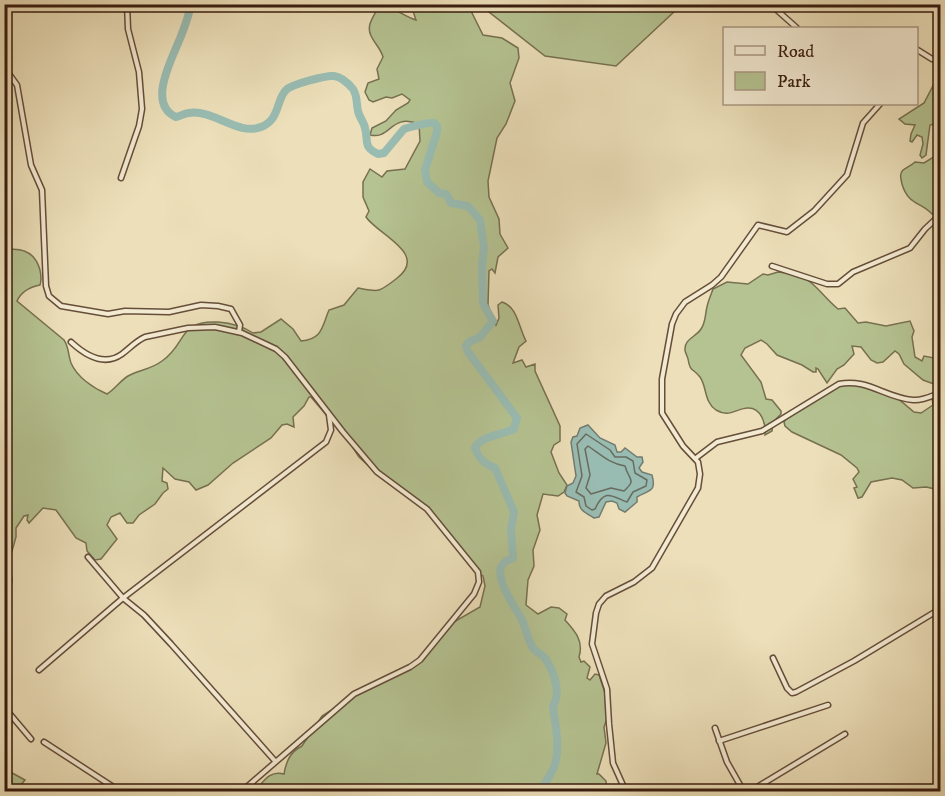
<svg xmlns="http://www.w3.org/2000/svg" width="945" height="796" viewBox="0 0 945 796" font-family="'IM FELL DW Pica',serif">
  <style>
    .green { fill: #b5c291; stroke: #777050; stroke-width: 1.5 }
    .water { fill: #99bcb2; stroke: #737c71; stroke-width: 1.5 }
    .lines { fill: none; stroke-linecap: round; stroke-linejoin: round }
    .shore { stroke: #696c60; stroke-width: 1.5 }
    .river { stroke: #99bcb2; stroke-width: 8 }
    .street-casing { stroke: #664e3a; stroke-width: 7 }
    .street { stroke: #f3ead2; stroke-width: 4 }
  </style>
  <rect width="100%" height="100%" fill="#ecdfb9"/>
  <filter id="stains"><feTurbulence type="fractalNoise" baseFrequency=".00333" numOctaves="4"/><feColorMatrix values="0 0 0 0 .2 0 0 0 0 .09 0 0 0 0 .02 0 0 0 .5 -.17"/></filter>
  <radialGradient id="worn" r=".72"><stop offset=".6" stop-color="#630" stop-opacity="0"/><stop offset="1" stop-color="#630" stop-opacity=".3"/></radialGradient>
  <g class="green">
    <polygon points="674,4 676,10 616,66 545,56 480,5"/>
    <path d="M 379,5 C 391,5 403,16 416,20 L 411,5 L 468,5 L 483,35 L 502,38 L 518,48 L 519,58 L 510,83 L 515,101 L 506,124 L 497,138 L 488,181 L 489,197 L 499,219 L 500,234 L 508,248 L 498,257 L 495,273 L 492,269 L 489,271 L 488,305 L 496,325 L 499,318 L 498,305 L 502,302 C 517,306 519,328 526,341 L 519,347 L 513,363 L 522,360 L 526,367 L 535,364 L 535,371 L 560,426 L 560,441 L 554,445 L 551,452 L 559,473 L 567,485 L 564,492 L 558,496 L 543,494 L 537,515 L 540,530 L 533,550 L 534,566 L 528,580 L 526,605 L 538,614 L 551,607 L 559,608 L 567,614 L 565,620 C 575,631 584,641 579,657 L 581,662 L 584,661 L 590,667 L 587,678 L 590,680 L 595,674 L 599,675 L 607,699 L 609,713 L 604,727 L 606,743 L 597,774 L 599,774 L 606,781 L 607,791 L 255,791 C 264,781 270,770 284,774 C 286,762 290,752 302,746 L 322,716 L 372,684 L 412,667 L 452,623 L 480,607 L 485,586 L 483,576 L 477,572 L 427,509 L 374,471 L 359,457 L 342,431 L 333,423 L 311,397 L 309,397 L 304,406 L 293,417 L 294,427 L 287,424 L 282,425 L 271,438 L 233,463 L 208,485 L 196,490 L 189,482 L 175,479 L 163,468 L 162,481 L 167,483 L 168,489 L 163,493 L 155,504 L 139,515 L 133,523 L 127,523 L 120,513 L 111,517 L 107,525 L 117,539 L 101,559 L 95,560 L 87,551 L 86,543 L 76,538 L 56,510 L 43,508 L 29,523 L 27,520 L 28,515 L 24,516 L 16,528 L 16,537 L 10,558 L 12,582 L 5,594 L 5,250 C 22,247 35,252 40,270 C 41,277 42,279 40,285 C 30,287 21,292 17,301 L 64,340 C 69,347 68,355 71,363 C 77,377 93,388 107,394 C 115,389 120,381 128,376 C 139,370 152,369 162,361 C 188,343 177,320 218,322 C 230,323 244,327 253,333 L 261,332 L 281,319 L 293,329 L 301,341 C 323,339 322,326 329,310 L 344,305 L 358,288 C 379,292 378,293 396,279 C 430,254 378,235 366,217 L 369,211 L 363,197 L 363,182 L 370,169 L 382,177 L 387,171 L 405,169 L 420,141 L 419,124 C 390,113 391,140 370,135 L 372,128 L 386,121 L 396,110 L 408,103 L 410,100 L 402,94 L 392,98 L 386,97 L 373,102 L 369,100 L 365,92 L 368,83 L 379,79 L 377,69 L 383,57 C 380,45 366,37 370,24 C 372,17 377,11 379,5 Z"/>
    <polygon points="940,80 940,128 934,124 930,125 926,155 922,158 920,155 923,144 922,137 917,135 912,142 910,141 911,134 915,125 905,124 899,119 924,103 935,82"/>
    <path d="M 940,153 L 940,212 L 932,214 C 921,202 908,205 902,184 C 901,179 899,174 903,170 C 907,167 912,165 915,162 L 924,163 Z"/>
    <path d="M 778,272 C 815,275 814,289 838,309 L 845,308 L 858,323 L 866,322 L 886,326 L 910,321 L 914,331 L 912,337 L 915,357 L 922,361 L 924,356 L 940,359 L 940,391 L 938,391 L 934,384 L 923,380 L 904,364 L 899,354 L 895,351 L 883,362 L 877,363 L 871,360 L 861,347 L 852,346 L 854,354 L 844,365 L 837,369 L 827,383 L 818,369 L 816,368 L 816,372 L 813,372 L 802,365 L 777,355 L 767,344 L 761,340 L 745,348 L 741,355 L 761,382 L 766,399 L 772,400 L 781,411 L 781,414 L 773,422 L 772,431 L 765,435 C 766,425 762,407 747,408 C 735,409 729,418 716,410 C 704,402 707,387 700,377 C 693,368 690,372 688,359 C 688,358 685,352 685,350 C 684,339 696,337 701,329 C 706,322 705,314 707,307 C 708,301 711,295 713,289 L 727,282 L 748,284 L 763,274 L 768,275 Z"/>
    <polygon points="855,384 896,397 914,412 921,413 933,405 932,398 940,395 940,490 926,487 913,488 902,480 892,478 871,482 862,497 858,498 854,488 857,487 853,479 859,472 857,468 841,455 792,432 785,426 784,422 787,417 839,385"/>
    <polygon points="5,769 25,780 20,786 24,791 5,791"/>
  </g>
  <path class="water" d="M 588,425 L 600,438 L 615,445 L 617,452 L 621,452 L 625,448 L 637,457 L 642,457 L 643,462 L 639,468 L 642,472 L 652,475 C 657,493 648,490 637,497 L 637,502 L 625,512 L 619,509 L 617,503 L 612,501 L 606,502 L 599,517 L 594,518 C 586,513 579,511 579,501 L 567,496 L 565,493 L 567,486 L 573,483 L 576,476 L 571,442 L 573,437 L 577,436 L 580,428 Z"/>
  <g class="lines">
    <g class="shore">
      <path d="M 586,434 L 610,450 L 615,457 L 626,457 L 633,461 L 635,473 L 647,480 L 646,486 L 633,492 L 627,502 C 613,497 605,487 595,509 L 592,510 L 586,506 L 584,497 L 576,492 L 582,476 L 577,444 Z"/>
      <path d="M 588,446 C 600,454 610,464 625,466 C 629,481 637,479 624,491 L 611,488 L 591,494 L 586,488 L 590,475 L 585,449 Z"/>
    </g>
    <path class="river" d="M 191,4 C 189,15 185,26 181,36 C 173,57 146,104 176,117 C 181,116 185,113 189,113 C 213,109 238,136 261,127 C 280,120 276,100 286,90 C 292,84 327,75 334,76 C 342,77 348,83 353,89 C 358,97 356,103 358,111 C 359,117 364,122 365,128 C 369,141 362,146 378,154 L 384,153 L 404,129 C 411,127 428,122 434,123 L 437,126 L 437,132 L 425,170 L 427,182 L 439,193 L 446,194 L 451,203 L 468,206 L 480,220 L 484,247 L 482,266 L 483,304 L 493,321 L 480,337 L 469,342 L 466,346 L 468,352 L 517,418 L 514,429 C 502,435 480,436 475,448 C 479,459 485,464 495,468 L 514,512 L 511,529 L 513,558 C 510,560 507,560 505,562 C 490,573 515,607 521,618 C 526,627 527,639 533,648 C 536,652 541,654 544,657 C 553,669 562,692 553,706 C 555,724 561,749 554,767 C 551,775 544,783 541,792"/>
    <defs>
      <g id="street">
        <polyline points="770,4 797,28"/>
        <polyline points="851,4 853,5"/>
        <polyline points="916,49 932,59"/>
        <polyline points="4,67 17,85 31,165 42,190 46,286 49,296 61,306 108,314 125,311 169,312 201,305 218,306 231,309 240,325 239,332"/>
        <polyline points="121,178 139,126 142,109 139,72 128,29 127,4"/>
        <polyline points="772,266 827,284 838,284 853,272 910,248 925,229 940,215"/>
        <path d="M 71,342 C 85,355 104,367 122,354 C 130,348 136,341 145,337 L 188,328 L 215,327 L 242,333 L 276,349 L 285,357 L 343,432 L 377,472 L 427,509 L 478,572 L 479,582 L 474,594 L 420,660 L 410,667 L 354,694 L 241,792"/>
        <path d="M 696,458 L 717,442 L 762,431 L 839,384 C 867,378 886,398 913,400 C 922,401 932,396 940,393"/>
        <polyline points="88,557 123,598 144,615 171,644 275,761"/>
        <polyline points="773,658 787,688 792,693 796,692 854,661 940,609"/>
        <polyline points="39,670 123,598 326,442 331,430 329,415"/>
        <polyline points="4,707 31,739"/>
        <polyline points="715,728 727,762 744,792"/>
        <polyline points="719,741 828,705"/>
        <polyline points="44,742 121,792"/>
        <polyline points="626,792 613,763 609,724 607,689 592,644 596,613 599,604 606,596 634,582 652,568 698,488 700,474 698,462 683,446 662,413 662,379 672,324 676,314 685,302 712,285 721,277 758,225 787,232 814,211 847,175 863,123 880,104"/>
        <polyline points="749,792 845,734"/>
      </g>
    </defs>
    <use href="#street" class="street-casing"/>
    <use href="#street" class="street"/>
  </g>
  <rect width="945" height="796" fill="none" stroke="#ecdfb9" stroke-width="24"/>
  <rect x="6" y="6" width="933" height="784" fill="none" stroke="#391d0f" stroke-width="3"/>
  <rect x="12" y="12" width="921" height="772" fill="none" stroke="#391d0f" stroke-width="1.5"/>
  <rect x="723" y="27" width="195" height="78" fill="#f3ead2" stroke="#a99884" stroke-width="1.5"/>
  <rect x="735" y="46" width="30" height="9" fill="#f3ead2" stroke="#a99884" stroke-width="1.5"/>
  <text x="777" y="57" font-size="18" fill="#391d0f">Road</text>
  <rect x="735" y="72" width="30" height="18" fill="#b5c291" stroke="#a99884" stroke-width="1.5"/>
  <text x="777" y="87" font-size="18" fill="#391d0f">Park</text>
  <rect width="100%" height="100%" filter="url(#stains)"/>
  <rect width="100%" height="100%" fill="url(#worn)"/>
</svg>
